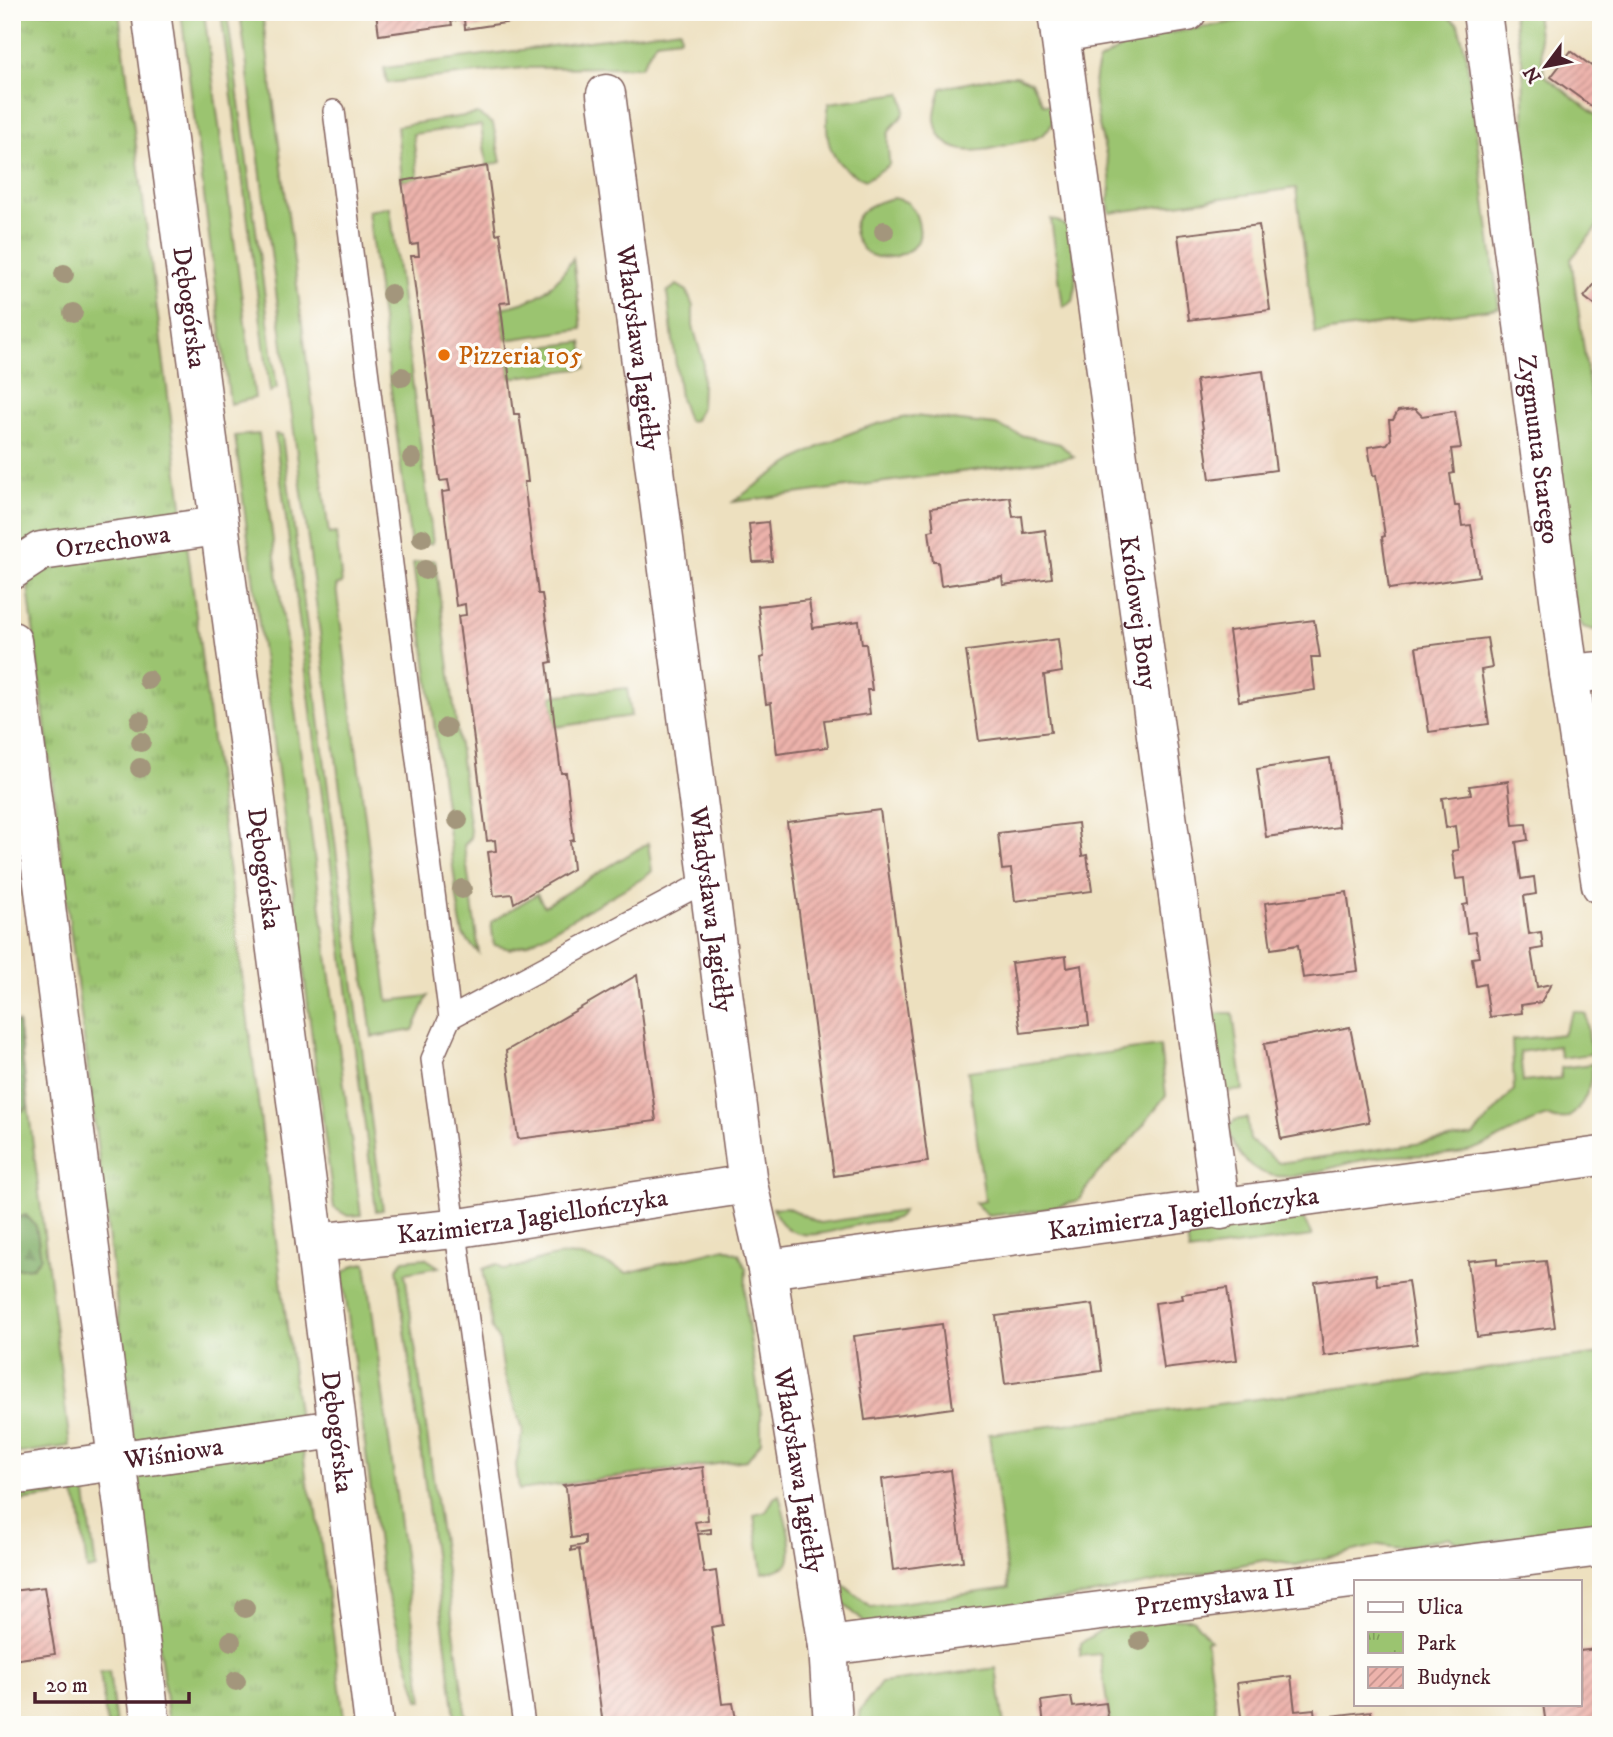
<svg xmlns="http://www.w3.org/2000/svg" width="1613" height="1737" viewBox="0 0 1613 1737" font-family="'IM FELL DW Pica',serif">
  <style>
    .grass { fill: #9bc470; stroke: #72724e; stroke-width: 2 }
    .forest { fill: url(#forest-firs); stroke: #636446; stroke-width: 2 }
    .park { fill: url(#park-tufts); stroke: #72724e; stroke-width: 2 }
    .building { fill: url(#building-hatch) }
    .lines { fill: none; stroke-linecap: round; stroke-linejoin: round }
    .service-casing { stroke: #83635f; stroke-width: 24 }
    .minor-casing { stroke: #83635f; stroke-width: 41 }
    .secondary-casing { stroke: #83635f; stroke-width: 41 }
    .service { stroke: #fff; stroke-width: 21 }
    .minor { stroke: #fff; stroke-width: 38 }
    .secondary { stroke: #fff; stroke-width: 38 }
    .tree { fill: #a3967b }
    .food-dot { fill: #e8710a; stroke: #fdfcf7; stroke-width: 2.5 }
    .labels { text-anchor: middle; stroke-width: 7; stroke-linejoin: round; paint-order: stroke }
    .street-label { font-size: 26px; fill: #4a1f2b; stroke: #fdfcf7 }
    .food-label { font-size: 26px; fill: #c56008; stroke: #fdfcf7; text-anchor: start }
  </style>
  <defs>
    <pattern id="forest-firs" width="22" height="20" patternUnits="userSpaceOnUse" patternTransform="scale(1.75)"><rect width="22" height="20" fill="#7caa62"/><path d="M5 1l3.5 6h-7zM16 11l3.5 6h-7z" fill="#688a51"/></pattern>
    <pattern id="park-tufts" width="24" height="20" patternUnits="userSpaceOnUse" patternTransform="scale(1.75)"><rect width="24" height="20" fill="#9bc470"/><path d="M3 7l-1-3M5 7V3M7 7l1-3M15 17l-1-3M17 17v-4M19 17l1-3" fill="none" stroke="#809f5c"/></pattern>
    <pattern id="building-hatch" width="6" height="6" patternUnits="userSpaceOnUse" patternTransform="scale(1.75)"><rect width="6" height="6" fill="#edb3ac"/><path d="M-1 1l2-2M0 6l6-6M5 7l2-2" fill="none" stroke="#c2918c"/></pattern>
  </defs>
  <rect width="100%" height="100%" fill="#fdfcf7"/>
  <filter id="ink" filterUnits="userSpaceOnUse"><feTurbulence type="fractalNoise" baseFrequency=".0143" numOctaves="2"/><feDisplacementMap in="SourceGraphic" scale="14" xChannelSelector="R" yChannelSelector="G"/><feConvolveMatrix kernelMatrix="1 2 1 2 8 2 1 2 1" color-interpolation-filters="sRGB"/></filter>
  <filter id="wash" filterUnits="userSpaceOnUse"><feTurbulence type="fractalNoise" baseFrequency=".00686" numOctaves="4" result="noise"/><feDisplacementMap in="SourceGraphic" scale="28" xChannelSelector="R" yChannelSelector="G"/><feGaussianBlur stdDeviation="1.57" result="paint"/><feColorMatrix in="noise" values="0 0 0 0 0 0 0 0 0 0 0 0 0 0 0 0 0 1.4 0 .05"/><feComposite in="paint" operator="in"/></filter>
  <g filter="url(#wash)">
    <rect width="100%" height="100%" fill="#ede0bf"/>
    <g class="grass">
      <polygon points="181,12 204,12 255,398 230,404"/>
      <polygon points="221,12 227,12 277,388 270,392"/>
      <polygon points="240,12 262,12 329,534 336,533 342,584 336,586 388,1001 428,996 413,1030 372,1037"/>
      <polygon points="1512,12 1536,12 1544,75 1601,119 1601,222 1571,259 1601,468 1601,632 1583,627 1575,613 1527,210 1523,64"/>
      <path d="M 1286,13 L 1442,12 L 1458,24 L 1466,54 L 1499,308 L 1315,333 L 1296,188 L 1110,213 C 1106,200 1112,189 1110,175 C 1105,139 1085,96 1099,61 L 1127,44 L 1147,37 Z"/>
      <polygon points="680,29 681,38 656,41 641,67 523,68 387,83 384,68"/>
      <path d="M 1002,76 L 1016,76 L 1031,82 L 1043,104 L 1054,106 C 1054,115 1054,124 1047,131 C 1036,142 1020,141 1006,145 C 979,153 940,158 935,120 C 934,110 939,98 941,88 Z"/>
      <path d="M 901,93 C 911,120 898,115 889,132 C 885,140 890,156 889,165 L 866,180 C 829,166 823,140 829,103 Z"/>
      <polygon points="478,114 493,124 501,162 487,166 481,125 413,134 418,179 402,181 397,126"/>
      <path d="M 894,198 C 898,199 906,201 909,204 C 917,212 924,235 916,244 C 904,258 874,264 862,248 C 840,219 868,203 894,198 Z"/>
      <polygon points="390,207 433,543 411,546 368,211"/>
      <path d="M 1051,219 C 1058,221 1067,225 1070,232 C 1076,246 1077,287 1073,301 L 1063,307 Z"/>
      <path d="M 573,258 L 582,329 L 505,340 L 501,308 C 537,302 554,289 573,258 Z"/>
      <polygon points="677,285 687,291 693,307 693,326 703,361 701,407 695,420 688,421 680,398 667,292"/>
      <polygon points="582,342 586,368 510,378 506,351"/>
      <path d="M 914,416 L 996,425 L 1020,435 L 1060,444 L 1074,457 L 733,502 C 789,460 844,427 914,416 Z"/>
      <polygon points="259,434 361,1215 348,1216 334,1208 235,436"/>
      <polygon points="275,434 282,435 383,1210 376,1211"/>
      <polygon points="435,560 471,838 464,845 479,953 463,935 460,920 413,563"/>
      <polygon points="627,688 631,716 555,727 551,696"/>
      <polygon points="648,843 652,871 645,877 528,944 510,949 494,945 491,922 537,894 544,906"/>
      <path d="M 1574,1011 L 1586,1014 L 1591,1054 L 1561,1058 L 1558,1046 L 1520,1052 L 1523,1082 L 1561,1078 L 1561,1068 L 1592,1064 C 1593,1088 1576,1132 1547,1116 C 1518,1126 1492,1146 1463,1152 C 1433,1158 1402,1153 1372,1158 C 1315,1168 1254,1207 1227,1128 L 1235,1120 L 1247,1118 L 1250,1140 L 1279,1163 L 1473,1136 L 1514,1090 L 1512,1040 L 1563,1034 Z"/>
      <polygon points="1220,1013 1233,1013 1243,1090 1218,1093 1208,1017"/>
      <polygon points="18,1022 70,1446 12,1454 12,1023"/>
      <polygon points="1160,1046 1166,1095 1130,1142 1096,1175 1078,1201 1042,1210 988,1216 975,1203 985,1201 968,1071"/>
      <path d="M 786,1207 L 820,1223 L 903,1211 L 899,1217 L 887,1221 C 848,1219 792,1260 773,1208 Z"/>
      <polygon points="1291,1213 1304,1220 1312,1236 1189,1252 1186,1225"/>
      <path d="M 725,1248 L 739,1254 L 746,1269 L 745,1303 L 761,1414 L 761,1442 L 747,1460 L 519,1490 L 516,1465 L 523,1431 L 504,1374 L 499,1341 L 492,1329 L 483,1269 L 497,1264 L 504,1270 C 521,1268 535,1260 552,1257 C 577,1251 604,1262 627,1273 Z"/>
      <polygon points="425,1258 439,1267 405,1273 467,1725 456,1725 397,1268 404,1260"/>
      <polygon points="366,1263 423,1701 419,1700 382,1575 343,1277 343,1273 355,1265"/>
      <polygon points="1601,1354 1601,1522 1474,1545 1454,1541 1449,1537 1400,1548 1379,1545 1296,1565 1265,1560 1096,1594 869,1627 841,1601 838,1589 842,1584 871,1607 1009,1588 989,1434"/>
      <polygon points="84,1480 96,1568 87,1570 80,1510 73,1494 12,1502 12,1494"/>
      <path d="M 779,1495 C 783,1510 796,1551 788,1563 C 783,1570 770,1571 762,1573 L 754,1515 L 766,1512 L 774,1498 Z"/>
      <polygon points="1141,1618 1193,1619 1210,1640 1206,1641 1218,1725 1110,1725 1100,1654 1080,1656 1081,1643 1107,1626"/>
      <polygon points="996,1668 1004,1725 861,1725 859,1712 881,1683"/>
      <polygon points="109,1671 116,1725 107,1725 100,1672"/>
    </g>
    <g class="forest">
      <polygon points="18,1022 28,1107 12,1118 12,1023"/>
      <polygon points="26,1215 36,1226 41,1257 33,1267 12,1269 12,1220"/>
    </g>
    <polygon class="park" points="12,12 119,12 307,1483 317,1512 345,1725 169,1725 12,458"/>
    <g id="blocks">
      <g class="building">
        <polygon points="376,12 524,12 525,20 465,29 464,19 451,21 452,25 379,35"/>
        <polygon points="1571,51 1601,73 1601,113 1551,77"/>
        <polygon points="487,166 496,234 500,233 510,302 500,303 501,308 514,414 519,414 524,448 528,482 524,482 538,594 542,594 552,662 547,663 555,727 561,773 566,773 574,840 570,841 573,869 514,903 512,894 494,896 488,852 496,851 495,840 487,841 458,616 466,615 465,604 456,606 442,492 450,491 448,480 440,481 411,256 419,256 418,244 411,245 402,181"/>
        <polygon points="1259,225 1270,310 1189,320 1178,235"/>
        <polygon points="1601,276 1601,310 1584,297"/>
        <polygon points="1263,371 1276,470 1210,479 1196,380"/>
        <polygon points="1415,409 1422,416 1455,411 1461,448 1451,449 1454,473 1450,474 1455,506 1459,506 1462,526 1471,525 1479,576 1389,589 1382,537 1385,536 1376,475 1373,476 1368,447 1387,444 1391,439 1389,420 1393,420 1398,411"/>
        <polygon points="1010,497 1013,517 1022,516 1024,533 1045,530 1052,578 1003,585 1002,577 941,586 938,562 933,562 929,531 934,530 931,508"/>
        <polygon points="768,522 772,561 753,562 749,524"/>
        <polygon points="809,600 813,628 859,621 862,644 866,644 872,690 867,690 870,714 824,720 828,747 777,754 771,703 766,704 760,658 764,657 758,606"/>
        <polygon points="1314,620 1320,657 1311,657 1315,690 1239,701 1229,631"/>
        <polygon points="1487,638 1492,668 1481,670 1489,724 1429,732 1416,647"/>
        <polygon points="1058,639 1062,672 1044,675 1051,732 979,741 966,651"/>
        <polygon points="1330,758 1339,827 1266,837 1257,769"/>
        <polygon points="1508,781 1513,825 1526,824 1528,840 1516,842 1521,879 1534,877 1536,894 1524,896 1529,934 1541,932 1543,948 1531,950 1537,987 1551,984 1541,1002 1521,1005 1522,1013 1490,1017 1485,984 1476,986 1472,958 1479,957 1475,932 1467,933 1463,905 1468,904 1465,878 1456,879 1452,851 1458,850 1455,826 1446,828 1442,798 1471,794 1469,786"/>
        <polygon points="880,810 928,1162 834,1176 787,822"/>
        <polygon points="1078,823 1082,856 1087,855 1092,891 1015,901 1011,869 1002,870 998,833"/>
        <polygon points="1347,892 1358,971 1303,978 1298,945 1271,949 1265,903"/>
        <polygon points="1066,956 1067,968 1082,965 1089,1025 1021,1033 1011,963"/>
        <polygon points="637,975 656,1121 518,1139 506,1051"/>
        <polygon points="1350,1027 1369,1122 1281,1139 1264,1044"/>
        <polygon points="1497,1258 1497,1265 1546,1261 1555,1327 1477,1337 1468,1261"/>
        <polygon points="1376,1274 1377,1285 1408,1281 1417,1344 1324,1356 1315,1282"/>
        <polygon points="1227,1288 1237,1360 1164,1369 1155,1303 1183,1299 1182,1294"/>
        <polygon points="1093,1304 1102,1371 1005,1384 996,1316"/>
        <polygon points="942,1324 953,1408 865,1420 854,1336"/>
        <polygon points="703,1467 708,1520 695,1522 697,1531 711,1529 711,1533 698,1534 704,1573 716,1571 723,1625 711,1627 717,1666 722,1704 733,1703 737,1725 603,1725 579,1549 571,1551 571,1547 585,1545 585,1536 571,1538 566,1488 563,1485"/>
        <polygon points="951,1470 963,1561 893,1570 882,1479"/>
        <polygon points="44,1587 55,1654 12,1660 12,1591"/>
        <polygon points="1596,1649 1601,1682 1601,1725 1546,1725 1543,1704 1580,1704 1580,1651"/>
        <polygon points="1291,1676 1295,1711 1314,1709 1315,1718 1371,1711 1373,1725 1242,1725 1237,1683"/>
        <polygon points="1071,1697 1073,1707 1106,1703 1109,1725 1044,1725 1041,1701"/>
      </g>
    </g>
  </g>
  <g filter="url(#ink)">
    <use href="#blocks" fill-opacity="0" stroke="#83635f" stroke-width="2"/>
    <g class="lines">
      <defs>
        <g id="service">
          <polyline points="334,111 450,1018 432,1059 524,1725"/>
          <polyline points="450,1018 708,880"/>
        </g>
        <g id="minor">
          <path id="s1" d="M 1057,12 L 1221,1210"/>
          <path id="s2" d="M 1482,12 L 1569,674 L 1601,885"/>
          <polyline points="1060,33 1187,12"/>
          <path id="s3" d="M 606,94 L 748,1184 L 767,1269 L 828,1646 L 833,1725"/>
          <path id="s4" d="M 12,570 L 41,551 L 218,526"/>
          <polyline points="12,641 151,1725"/>
          <polyline points="1569,674 1601,671"/>
          <path id="s5" d="M 315,1243 L 453,1229 L 748,1184"/>
          <path id="s6" d="M 767,1269 L 1601,1156"/>
          <path id="s7" d="M 12,1476 L 335,1429"/>
          <path id="s8" d="M 828,1646 L 1601,1547"/>
        </g>
        <g id="secondary">
          <path id="s9" d="M 151,12 L 315,1243 L 374,1725"/>
        </g>
      </defs>
      <use href="#service" class="service-casing"/>
      <use href="#minor" class="minor-casing"/>
      <use href="#secondary" class="secondary-casing"/>
      <use href="#service" class="service"/>
      <use href="#minor" class="minor"/>
      <use href="#secondary" class="secondary"/>
    </g>
    <g class="tree">
      <circle cx="884" cy="231" r="10"/>
      <circle cx="64" cy="274" r="10"/>
      <circle cx="391" cy="294" r="10"/>
      <circle cx="73" cy="313" r="10"/>
      <circle cx="402" cy="377" r="10"/>
      <circle cx="412" cy="458" r="10"/>
      <circle cx="422" cy="538" r="10"/>
      <circle cx="425" cy="570" r="10"/>
      <circle cx="148" cy="680" r="10"/>
      <circle cx="140" cy="721" r="10"/>
      <circle cx="446" cy="728" r="10"/>
      <circle cx="141" cy="742" r="10"/>
      <circle cx="140" cy="768" r="10"/>
      <circle cx="458" cy="820" r="10"/>
      <circle cx="462" cy="889" r="10"/>
      <circle cx="245" cy="1608" r="10"/>
      <circle cx="231" cy="1641" r="10"/>
      <circle cx="1140" cy="1641" r="10"/>
      <circle cx="236" cy="1681" r="10"/>
    </g>
  </g>
  <circle class="food-dot" cx="444" cy="355" r="7"/>
  <g class="labels">
    <g class="street-label">
      <text dy="9" stroke="none"><textPath href="#s9" startOffset="298">Dębogórska</textPath></text>
      <text dy="9" stroke="none"><textPath href="#s3" startOffset="256">Władysława Jagiełły</textPath></text>
      <text dy="9" stroke="none"><textPath href="#s2" startOffset="441">Zygmunta Starego</textPath></text>
      <text dy="9" stroke="none"><textPath href="#s4" startOffset="107">Orzechowa</textPath></text>
      <text dy="9" stroke="none"><textPath href="#s1" startOffset="606">Królowej Bony</textPath></text>
      <text dy="9" stroke="none"><textPath href="#s9" startOffset="864">Dębogórska</textPath></text>
      <text dy="9" stroke="none"><textPath href="#s3" startOffset="822">Władysława Jagiełły</textPath></text>
      <text dy="9" stroke="none"><textPath href="#s6" startOffset="420">Kazimierza Jagiellończyka</textPath></text>
      <text dy="9" stroke="none"><textPath href="#s5" startOffset="219">Kazimierza Jagiellończyka</textPath></text>
      <text dy="9" stroke="none"><textPath href="#s9" startOffset="1432">Dębogórska</textPath></text>
      <text dy="9" stroke="none"><textPath href="#s7" startOffset="163">Wiśniowa</textPath></text>
      <text dy="9" stroke="none"><textPath href="#s3" startOffset="1390">Władysława Jagiełły</textPath></text>
      <text dy="9" stroke="none"><textPath href="#s8" startOffset="390">Przemysława II</textPath></text>
    </g>
    <g class="food-label">
      <text x="458" y="364">Pizzeria 105</text>
    </g>
  </g>
  <rect width="1613" height="1737" fill="none" stroke="#fdfcf7" stroke-width="42"/>
  <rect x="1354" y="1580" width="228" height="126" fill="#fdfcf7" stroke="#b5a4a5" stroke-width="2"/>
  <rect x="1368" y="1602" width="35" height="10" fill="#ffffff" stroke="#b5a4a5" stroke-width="2"/>
  <text x="1417" y="1614" font-size="21" fill="#4a1f2b">Ulica</text>
  <rect x="1368" y="1632" width="35" height="21" fill="url(#park-tufts)" stroke="#b5a4a5" stroke-width="2"/>
  <text x="1417" y="1650" font-size="21" fill="#4a1f2b">Park</text>
  <rect x="1368" y="1667" width="35" height="21" fill="url(#building-hatch)" stroke="#b5a4a5" stroke-width="2"/>
  <text x="1417" y="1684" font-size="21" fill="#4a1f2b">Budynek</text>
  <g transform="translate(1546 66) rotate(238)" stroke="#fdfcf7" stroke-width="5" paint-order="stroke">
  <path d="M0-5L12 26L0 18L-12 26Z" fill="#4a1f2b"/>
  <text y="-10" font-size="19" font-weight="bold" text-anchor="middle" fill="#4a1f2b">N</text>
  </g>
  <path d="M35 1692v10h154v-10" fill="none" stroke="#4a1f2b" stroke-width="3.5"/>
  <text x="46" y="1692" font-size="21" fill="#4a1f2b" stroke="#fdfcf7" stroke-width="5" paint-order="stroke">20 m</text>
</svg>
